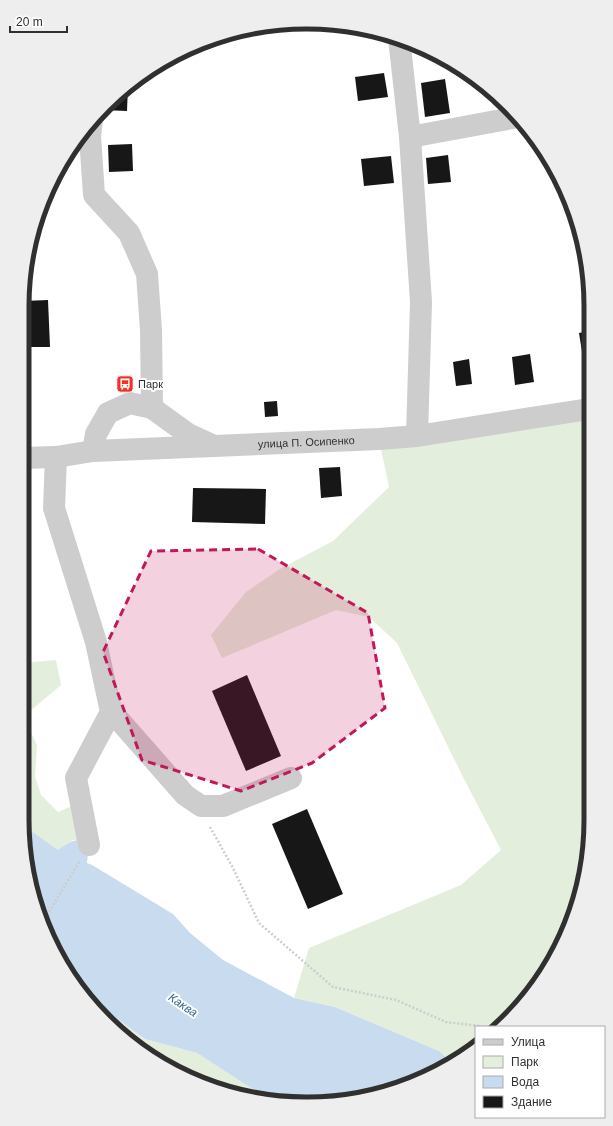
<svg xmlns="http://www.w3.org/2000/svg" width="613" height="1126" viewBox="0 0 613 1126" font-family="Helvetica,sans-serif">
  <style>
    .green { fill: #e4eedd }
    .water { fill: #c9dbee }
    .building { fill: #171717 }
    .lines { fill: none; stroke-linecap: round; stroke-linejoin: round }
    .path { stroke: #cdcdcd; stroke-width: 2.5; stroke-dasharray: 2 2; stroke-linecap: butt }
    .minor { stroke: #cdcdcd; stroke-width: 22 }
    .marked { fill: #c2185b; fill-opacity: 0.2; stroke: #c2185b; stroke-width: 3; stroke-dasharray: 8 5; stroke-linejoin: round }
    .labels { text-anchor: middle; stroke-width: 4; stroke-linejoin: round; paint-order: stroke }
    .poi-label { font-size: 11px; fill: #303030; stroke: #fff; text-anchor: start }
    .street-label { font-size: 11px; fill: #303030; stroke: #fff }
    .water-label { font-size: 12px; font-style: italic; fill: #396897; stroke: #fff }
    .rim { fill: none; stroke: #303030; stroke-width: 5 }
  </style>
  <rect width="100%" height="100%" fill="#fff"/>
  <g class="green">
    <polygon points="589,409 590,838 581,893 553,962 499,1027 476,1027 476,1045 450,1061 439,1051 335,1007 294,998 309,948 461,885 501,850 463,777 397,643 369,617 336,610 222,658 211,635 246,592 280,569 333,541 389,487 379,439"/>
    <polygon points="56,660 61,685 23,717 37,745 35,776 41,795 58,812 81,802 89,845 73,840 58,850 33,832 24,829 22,819 22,663"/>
    <polygon points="89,1000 101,1007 145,1039 197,1053 265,1097 233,1094 149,1056"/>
  </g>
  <path class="water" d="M 24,829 L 33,832 L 58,850 C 70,842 75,836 89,845 L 87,863 L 92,865 L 173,914 L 190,933 L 223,960 L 294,998 L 335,1007 L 439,1051 L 450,1061 L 416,1082 L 325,1103 L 265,1097 L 197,1053 L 145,1039 L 101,1007 L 89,1000 L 81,993 L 37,911 Z"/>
  <g class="building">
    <polygon points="384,73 388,97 358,101 355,77"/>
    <polygon points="445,79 450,113 425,117 421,83"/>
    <polygon points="128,86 127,111 102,110"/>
    <polygon points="132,144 133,171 109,172 108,145"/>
    <polygon points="448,155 451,182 428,184 426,158"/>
    <polygon points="391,156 394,183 364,186 361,159"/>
    <polygon points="48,300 50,347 23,347 23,301"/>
    <polygon points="589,331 589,357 583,358 579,333"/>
    <polygon points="530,354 534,382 515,385 512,357"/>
    <polygon points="469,359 472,384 456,386 453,362"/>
    <polygon points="277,401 278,416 265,417 264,402"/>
    <polygon points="340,467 342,496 321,498 319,468"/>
    <polygon points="193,488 266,489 265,524 192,522"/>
    <polygon points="247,675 281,756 246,771 212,691"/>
    <polygon points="307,809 343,894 308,909 272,824"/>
  </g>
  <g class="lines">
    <g class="path">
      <polyline points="210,827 233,868 259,923 333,987 396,1000 446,1022 487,1027"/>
      <polyline points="43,922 79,862"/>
    </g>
    <g class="minor">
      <polyline points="399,38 410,137 421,302 417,436"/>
      <polyline points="92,120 90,136 94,195 129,233 147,274 151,330 152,408"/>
      <polyline points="410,137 518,117"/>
      <polyline points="93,451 96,434 108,413 130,403 152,408 188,434 212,445"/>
      <polyline points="56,457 54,508 96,642 111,712 76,778 89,845"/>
      <path id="s1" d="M 22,458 L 56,457 L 93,451 L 379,439 L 417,436 L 589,409"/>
      <polyline points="109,698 112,712 185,795 201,806 223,806 291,778"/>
    </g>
  </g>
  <path class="marked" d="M 258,549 L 368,613 L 385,708 L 312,763 L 241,791 L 142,760 L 103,652 L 151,551 Z"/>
  <defs>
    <symbol id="bus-square" viewBox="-11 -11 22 22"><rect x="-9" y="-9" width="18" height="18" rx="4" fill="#ef332a" stroke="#fff"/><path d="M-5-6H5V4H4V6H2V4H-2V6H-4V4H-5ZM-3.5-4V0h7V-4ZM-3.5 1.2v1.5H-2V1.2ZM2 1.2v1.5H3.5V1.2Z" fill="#fff"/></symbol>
  </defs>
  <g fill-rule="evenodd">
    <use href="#bus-square" x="115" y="374" width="20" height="20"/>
  </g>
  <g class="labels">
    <g class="poi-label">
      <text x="138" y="388">Парк</text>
    </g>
    <g class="street-label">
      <text dy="4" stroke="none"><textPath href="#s1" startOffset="285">улица П. Осипенко</textPath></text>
    </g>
    <g class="water-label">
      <text transform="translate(183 1005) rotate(34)" y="4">Каква</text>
    </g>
  </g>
  <path d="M0 0H613V1126H0ZM306 29H307A277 277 0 0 1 584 306V820A277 277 0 0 1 307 1097H306A277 277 0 0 1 29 820V306A277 277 0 0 1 306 29Z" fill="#eee" fill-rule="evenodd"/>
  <path class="rim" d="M306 29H307A277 277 0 0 1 584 306V820A277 277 0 0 1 307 1097H306A277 277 0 0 1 29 820V306A277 277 0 0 1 306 29Z"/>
  <rect x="475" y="1026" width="130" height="92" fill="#ffffff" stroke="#acacac"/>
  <rect x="483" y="1039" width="20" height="6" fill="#cdcdcd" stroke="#acacac"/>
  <text x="511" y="1046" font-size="12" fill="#303030">Улица</text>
  <rect x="483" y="1056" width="20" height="12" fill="#e4eedd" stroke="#acacac"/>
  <text x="511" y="1066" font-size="12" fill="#303030">Парк</text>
  <rect x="483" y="1076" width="20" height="12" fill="#c9dbee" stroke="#acacac"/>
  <text x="511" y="1086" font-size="12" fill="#303030">Вода</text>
  <rect x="483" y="1096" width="20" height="12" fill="#171717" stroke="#acacac"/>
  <text x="511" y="1106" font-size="12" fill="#303030">Здание</text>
  <path d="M10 26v6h57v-6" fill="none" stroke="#303030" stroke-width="2"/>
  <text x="16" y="26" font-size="12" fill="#303030" stroke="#ffffff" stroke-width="3" paint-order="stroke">20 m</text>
</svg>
